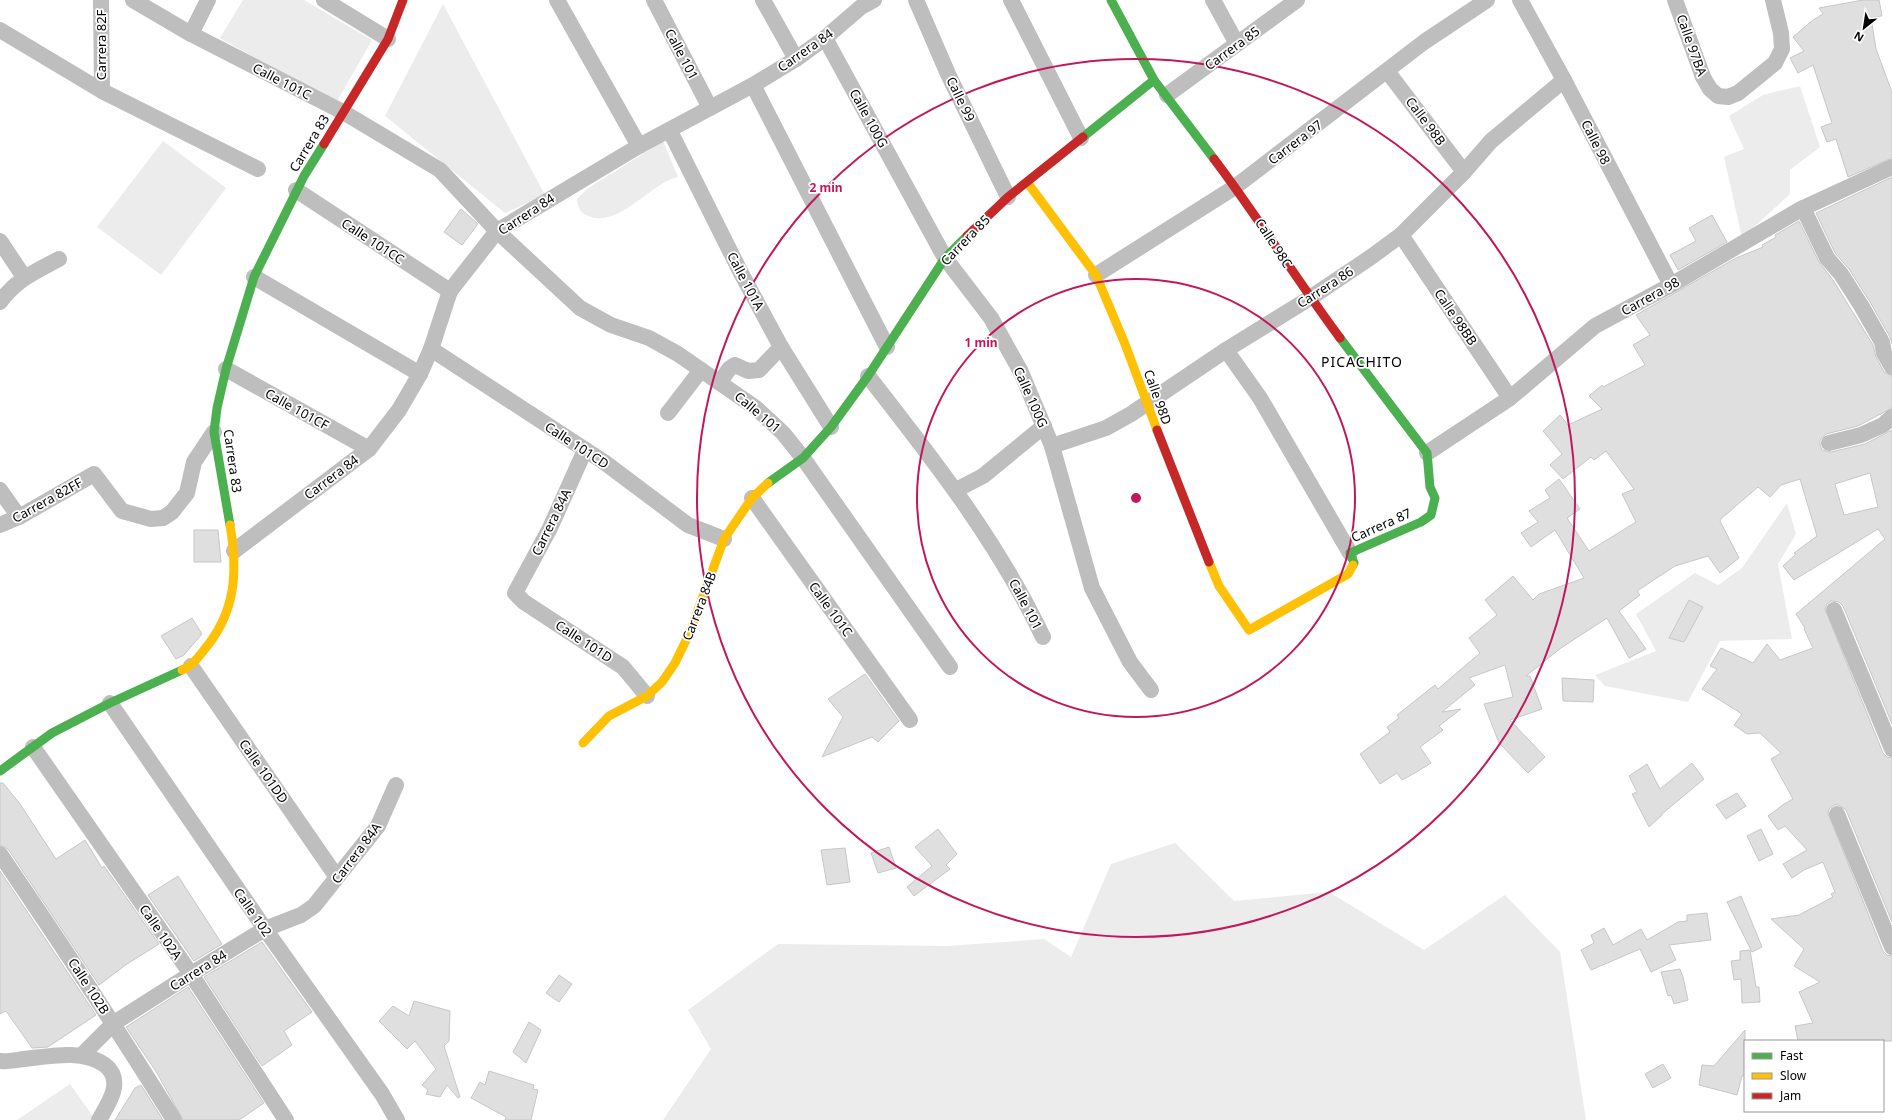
<svg xmlns="http://www.w3.org/2000/svg" width="1892" height="1120" viewBox="0 0 1892 1120" font-family="'Noto Sans',sans-serif">
  <style>
    .green { fill: #ececec }
    .building { fill: #dfdfdf; stroke: #c7c7c7; fill-rule: evenodd }
    .lines { fill: none; stroke-linecap: round; stroke-linejoin: round }
    .street { stroke: #bebebe; stroke-width: 16 }
    .fast { stroke: #4caf50; stroke-width: 9 }
    .slow { stroke: #ffc107; stroke-width: 9 }
    .jam { stroke: #c62828; stroke-width: 9 }
    .ring { fill: none; stroke: #c2185b; stroke-width: 2 }
    .labels { text-anchor: middle; stroke-width: 3.5; stroke-linejoin: round; paint-order: stroke }
    .street-label { font-size: 13px; fill: #000; stroke: #fff }
    .neighbourhood-label { font-size: 14px; letter-spacing: 1px; fill: #000; stroke: #fff }
    .centre { fill: #c2185b; stroke: #fff; stroke-width: 2 }
    .ring-label { font-size: 12px; text-anchor: middle; font-weight: bold; fill: #c2185b; stroke: #fff; stroke-width: 3.5; stroke-linejoin: round; paint-order: stroke }
  </style>
  <rect width="100%" height="100%" fill="#fff"/>
  <g class="green">
    <polygon points="243,0 304,0 372,40 336,103 220,38"/>
    <polygon points="443,4 545,195 505,213 385,116"/>
    <polygon points="1800,86 1820,147 1790,170 1790,194 1742,238 1724,157 1744,149 1729,116 1763,95"/>
    <polygon points="163,141 226,188 161,275 97,227"/>
    <path d="M 663,141 L 678,177 C 675,178 670,179 667,181 C 645,192 617,225 591,217 C 581,214 578,209 577,199 L 587,189 Z"/>
    <polygon points="1787,503 1796,534 1778,564 1792,639 1720,641 1688,702 1605,686 1595,675 1656,651 1636,614 1695,573 1718,585 1742,568"/>
    <polygon points="1175,843 1234,901 1329,892 1424,950 1505,895 1560,952 1586,1120 663,1120 711,1049 688,1010 778,944 947,946 1044,939 1071,957 1111,864"/>
    <polygon points="70,1084 94,1118 92,1120 17,1120"/>
  </g>
  <g class="building">
    <polygon points="1863,0 1879,0 1882,16 1871,18 1876,49 1892,92 1892,158 1848,177 1836,139 1827,142 1821,127 1832,123 1813,65 1798,73 1790,58 1804,51 1793,37 1813,20 1823,14 1819,8"/>
    <polygon points="1892,177 1892,344 1890,337 1870,302 1849,269 1835,253 1816,213"/>
    <polygon points="461,209 478,224 462,245 444,232"/>
    <polygon points="1712,215 1727,242 1678,270 1670,255 1696,241 1689,228"/>
    <path d="M 1799,221 L 1819,262 L 1833,280 L 1873,345 L 1876,357 L 1884,372 L 1892,376 L 1892,408 L 1858,426 L 1826,434 L 1820,440 L 1820,445 L 1822,450 L 1831,452 L 1865,444 L 1892,430 L 1892,724 L 1843,606 L 1839,602 L 1831,601 L 1827,604 L 1825,609 L 1883,753 L 1887,757 L 1892,758 L 1892,922 L 1846,810 L 1839,805 L 1834,805 L 1829,809 L 1828,813 L 1883,951 L 1887,955 L 1892,956 L 1892,1041 L 1798,1041 L 1795,1026 L 1813,1023 L 1799,992 L 1820,982 L 1794,966 L 1804,949 L 1771,919 L 1799,915 L 1833,897 L 1831,894 L 1835,892 L 1823,862 L 1804,870 L 1792,878 L 1783,864 L 1807,850 L 1785,826 L 1778,830 L 1768,816 L 1784,804 L 1793,799 L 1771,759 L 1781,753 L 1760,733 L 1747,734 L 1734,725 L 1742,714 L 1702,689 L 1717,669 L 1710,666 L 1721,648 L 1753,663 L 1767,644 L 1780,660 L 1813,648 L 1804,629 L 1805,628 L 1796,614 L 1885,539 L 1878,529 L 1794,580 L 1783,566 L 1796,554 L 1794,553 L 1817,536 L 1800,479 L 1781,485 L 1770,497 L 1758,487 L 1722,518 L 1720,521 L 1739,558 L 1720,573 L 1708,556 L 1675,566 L 1637,591 L 1640,595 L 1619,611 L 1646,649 L 1629,658 L 1607,618 L 1561,648 L 1526,676 L 1530,676 L 1542,709 L 1510,720 L 1545,757 L 1528,773 L 1499,743 L 1484,704 L 1513,697 L 1505,665 L 1469,678 L 1475,685 L 1442,712 L 1461,709 L 1439,726 L 1443,730 L 1420,747 L 1431,763 L 1415,773 L 1402,780 L 1397,773 L 1380,784 L 1360,754 L 1390,732 L 1387,727 L 1399,718 L 1397,715 L 1435,685 L 1438,689 L 1480,653 L 1469,638 L 1497,615 L 1485,600 L 1513,576 L 1533,600 L 1539,594 L 1584,578 L 1555,530 L 1531,547 L 1521,533 L 1538,522 L 1529,511 L 1550,498 L 1545,490 L 1559,479 L 1580,509 L 1567,518 L 1589,551 L 1636,522 L 1622,494 L 1634,489 L 1606,451 L 1594,460 L 1591,457 L 1563,479 L 1550,465 L 1562,454 L 1543,431 L 1560,415 L 1568,425 L 1602,409 L 1589,396 L 1602,385 L 1603,387 L 1645,365 L 1633,345 L 1650,335 L 1636,315 L 1736,258 L 1763,247 L 1762,245 L 1776,237 L 1775,235 ZM 1870,473 L 1878,507 L 1844,515 L 1835,484 Z"/>
    <polygon points="194,530 218,530 221,562 194,562"/>
    <polygon points="1689,600 1703,607 1684,642 1669,638"/>
    <polygon points="192,618 202,634 184,655 176,659 161,636"/>
    <polygon points="865,674 899,721 878,742 872,737 822,757 843,717 828,699"/>
    <polygon points="1562,678 1594,680 1593,702 1563,701"/>
    <polygon points="1692,763 1704,779 1662,814 1662,815 1649,827 1632,794 1637,792 1629,776 1647,764 1660,789"/>
    <polygon points="0,783 3,783 20,804 56,859 85,840 102,868 104,866 159,944 127,964 99,985 8,849 0,845"/>
    <polygon points="1737,793 1746,806 1726,819 1716,805"/>
    <polygon points="938,829 957,854 946,865 950,869 914,896 907,887 932,866 915,847"/>
    <polygon points="1761,829 1773,854 1759,861 1747,836"/>
    <polygon points="889,847 896,868 878,873 871,853"/>
    <polygon points="845,848 850,882 827,885 821,850"/>
    <polygon points="0,871 96,1015 48,1047 32,1048 6,1011 0,1014"/>
    <polygon points="178,876 222,944 194,961 148,895"/>
    <polygon points="1741,896 1762,947 1752,952 1727,902"/>
    <polygon points="1707,913 1711,940 1669,945 1676,960 1651,972 1640,949 1591,970 1581,950 1594,943 1591,935 1604,928 1613,945 1641,929 1647,940 1678,922 1687,921 1687,915"/>
    <polygon points="262,942 312,1012 284,1031 292,1045 262,1066 204,977"/>
    <polygon points="1750,950 1756,987 1759,987 1760,1002 1742,1003 1741,979 1734,980 1731,961 1740,960 1740,951"/>
    <polygon points="1680,969 1683,977 1688,1000 1674,1004 1671,995 1668,996 1661,972"/>
    <polygon points="559,975 572,984 559,1002 546,993"/>
    <polygon points="188,987 264,1103 239,1120 183,1120 157,1073 126,1027"/>
    <polygon points="414,1001 450,1011 449,1041 444,1046 460,1097 458,1098 447,1085 440,1097 426,1094 428,1090 422,1085 436,1069 415,1041 407,1049 379,1021 393,1006 409,1016"/>
    <polygon points="529,1022 541,1030 526,1063 513,1052"/>
    <polygon points="1745,1030 1745,1075 1742,1076 1737,1095 1699,1085 1702,1065 1714,1066"/>
    <polygon points="1663,1064 1671,1078 1653,1088 1645,1074"/>
    <polygon points="489,1071 534,1085 533,1089 538,1090 531,1120 505,1120 506,1117 471,1098 480,1082 485,1085"/>
    <polygon points="141,1085 163,1120 115,1120 135,1088"/>
  </g>
  <g class="lines">
    <g class="street">
      <polyline points="101,0 102,91"/>
      <polyline points="133,0 191,34 343,112 440,170 497,231 580,308 611,325 649,338 678,354 756,408 783,433 803,458 950,667"/>
      <polyline points="324,0 388,39"/>
      <polyline points="557,0 639,146"/>
      <polyline points="654,0 710,108"/>
      <polyline points="763,0 796,59"/>
      <polyline points="916,0 948,74 1008,197"/>
      <polyline points="1011,0 1081,138"/>
      <polyline points="1213,0 1237,44"/>
      <polyline points="1520,0 1564,80 1671,285"/>
      <polyline points="1675,0 1703,77 1710,89 1718,96 1728,97 1738,93 1775,63 1782,49 1781,33 1773,0"/>
      <polyline points="0,30 102,91 258,169"/>
      <polyline points="191,34 208,0"/>
      <polyline points="825,38 945,258 991,318 1021,372 1052,446 1092,588 1130,662 1151,690"/>
      <polyline points="1387,71 1464,172"/>
      <polyline points="753,85 887,347"/>
      <polyline points="1167,95 1297,0"/>
      <polyline points="670,131 741,273 781,347 831,427"/>
      <polyline points="296,190 450,291"/>
      <polyline points="1803,208 1827,258 1841,274 1862,307 1882,342 1884,353 1892,367"/>
      <polyline points="1401,235 1510,398"/>
      <polyline points="0,241 24,277"/>
      <polyline points="1096,275 1235,187 1424,42 1487,0"/>
      <polyline points="254,277 420,374"/>
      <path d="M 0,302 C 17,279 35,272 59,259"/>
      <polyline points="431,349 604,462 688,525 724,539"/>
      <polyline points="1226,350 1260,398 1350,553"/>
      <polyline points="226,369 369,449"/>
      <path d="M 868,376 C 933,459 998,542 1043,637"/>
      <polyline points="720,382 729,369 735,365 748,371 759,370 781,347"/>
      <polyline points="668,413 701,370"/>
      <polyline points="1829,443 1861,435 1883,425 1892,417"/>
      <polyline points="1052,446 1106,428 1131,414 1226,350 1310,298 1371,257 1401,235 1464,172 1491,141 1564,80"/>
      <polyline points="585,450 550,528 515,593 524,602 623,667 647,696"/>
      <polyline points="1427,453 1510,398 1595,326 1671,285 1801,209 1892,167"/>
      <polyline points="0,490 19,517"/>
      <polyline points="956,490 983,476 1044,426"/>
      <polyline points="752,498 910,720"/>
      <polyline points="0,525 19,517 94,474 122,511 151,519 163,518 172,512 187,493 194,462 214,432"/>
      <polyline points="234,551 369,449 399,410 420,374 431,349 450,291 497,231 639,146 753,85 796,59 825,38 861,7 874,0"/>
      <polyline points="1834,610 1892,749"/>
      <polyline points="191,666 336,876"/>
      <polyline points="110,703 265,929 382,1094 397,1120"/>
      <polyline points="33,747 191,974 286,1120"/>
      <polyline points="1837,814 1892,947"/>
      <path d="M 0,854 C 60,942 118,1030 174,1120"/>
      <polyline points="82,1055 114,1023 191,974 265,929 301,915 314,906 378,826 396,785"/>
      <path d="M 0,1061 C 8,1062 16,1060 24,1059 C 50,1056 83,1049 105,1065 C 125,1081 108,1104 99,1120"/>
    </g>
    <g class="fast">
      <polyline points="1111,0 1154,80 1214,159"/>
      <polyline points="1083,137 1154,80"/>
      <polyline points="1340,338 1427,453 1430,487 1435,498 1431,515 1421,522 1350,553 1354,563 1353,565"/>
      <polyline points="768,483 803,458 831,427 868,376 945,258 967,236"/>
      <polyline points="230,525 214,432 217,408 226,369 254,277 304,176 324,144"/>
      <polyline points="0,771 52,733 110,703 182,670"/>
    </g>
    <g class="slow">
      <polyline points="1027,182 1096,275 1125,344 1157,430"/>
      <polyline points="1209,562 1219,586 1249,630 1348,574 1353,565"/>
      <path d="M 182,670 C 192,666 197,659 204,650 C 236,612 238,572 230,525"/>
      <polyline points="583,743 609,716 647,696 662,682 675,663 690,632 724,539 752,498 768,483"/>
    </g>
    <g class="jam">
      <polyline points="324,144 388,39 403,0"/>
      <path d="M 1214,159 C 1258,217 1296,279 1340,338"/>
      <polyline points="967,236 1008,197 1083,137"/>
      <polyline points="1157,430 1209,562"/>
    </g>
  </g>
  <g class="ring">
    <circle cx="1136" cy="498" r="219"/>
    <circle cx="1136" cy="498" r="439"/>
  </g>
  <g class="labels">
    <g class="street-label">
      <text transform="translate(101 45) rotate(-90)" y="5">Carrera 82F</text>
      <text transform="translate(1692 45) rotate(70)" y="5">Calle 97BA</text>
      <text transform="translate(1232 48) rotate(-36)" y="5">Carrera 85</text>
      <text transform="translate(805 50) rotate(-35)" y="5">Carrera 84</text>
      <text transform="translate(682 54) rotate(62)" y="5">Calle 101</text>
      <text transform="translate(282 81) rotate(27)" y="5">Calle 101C</text>
      <text transform="translate(961 99) rotate(64)" y="5">Calle 99</text>
      <text transform="translate(869 118) rotate(61)" y="5">Calle 100G</text>
      <text transform="translate(1426 121) rotate(53)" y="5">Calle 98B</text>
      <text transform="translate(1295 142) rotate(-37)" y="5">Carrera 97</text>
      <text transform="translate(1596 142) rotate(63)" y="5">Calle 98</text>
      <text transform="translate(309 143) rotate(-59)" y="5">Carrera 83</text>
      <text transform="translate(526 214) rotate(-33)" y="5">Carrera 84</text>
      <text transform="translate(965 240) rotate(-46)" y="5">Carrera 85</text>
      <text transform="translate(373 241) rotate(33)" y="5">Calle 101CC</text>
      <text transform="translate(1274 243) rotate(57)" y="5">Calle 98C</text>
      <text transform="translate(746 281) rotate(62)" y="5">Calle 101A</text>
      <text transform="translate(1325 287) rotate(-33)" y="5">Carrera 86</text>
      <text transform="translate(1650 296) rotate(-29)" y="5">Carrera 98</text>
      <text transform="translate(1456 317) rotate(56)" y="5">Calle 98BB</text>
      <text transform="translate(1031 397) rotate(66)" y="5">Calle 100G</text>
      <text transform="translate(1158 397) rotate(70)" y="5">Calle 98D</text>
      <text transform="translate(297 409) rotate(29)" y="5">Calle 101CF</text>
      <text transform="translate(758 412) rotate(40)" y="5">Calle 101</text>
      <text transform="translate(577 445) rotate(33)" y="5">Calle 101CD</text>
      <text transform="translate(233 461) rotate(82)" y="5">Carrera 83</text>
      <text transform="translate(331 477) rotate(-37)" y="5">Carrera 84</text>
      <text transform="translate(47 500) rotate(-29)" y="5">Carrera 82FF</text>
      <text transform="translate(551 522) rotate(-64)" y="5">Carrera 84A</text>
      <text transform="translate(1381 525) rotate(-24)" y="5">Carrera 87</text>
      <text transform="translate(1026 604) rotate(62)" y="5">Calle 101</text>
      <text transform="translate(699 606) rotate(-69)" y="5">Carrera 84B</text>
      <text transform="translate(831 609) rotate(54)" y="5">Calle 101C</text>
      <text transform="translate(584 641) rotate(33)" y="5">Calle 101D</text>
      <text transform="translate(264 771) rotate(55)" y="5">Calle 101DD</text>
      <text transform="translate(356 853) rotate(-53)" y="5">Carrera 84A</text>
      <text transform="translate(253 912) rotate(55)" y="5">Calle 102</text>
      <text transform="translate(161 932) rotate(55)" y="5">Calle 102A</text>
      <text transform="translate(198 970) rotate(-32)" y="5">Carrera 84</text>
      <text transform="translate(89 986) rotate(57)" y="5">Calle 102B</text>
    </g>
    <g class="neighbourhood-label">
      <text x="1362" y="367">PICACHITO</text>
    </g>
  </g>
  <circle cx="1136" cy="498" r="6" class="centre"/>
  <g class="ring-label">
    <text x="826" y="192">2 min</text>
    <text x="981" y="347">1 min</text>
  </g>
  <rect x="1744" y="1040" width="140" height="72" fill="#ffffff" stroke="#999999"/>
  <rect x="1752" y="1053" width="20" height="6" fill="#4caf50" stroke="#999999"/>
  <text x="1780" y="1060" font-size="12" fill="#000000">Fast</text>
  <rect x="1752" y="1073" width="20" height="6" fill="#ffc107" stroke="#999999"/>
  <text x="1780" y="1080" font-size="12" fill="#000000">Slow</text>
  <rect x="1752" y="1093" width="20" height="6" fill="#c62828" stroke="#999999"/>
  <text x="1780" y="1100" font-size="12" fill="#000000">Jam</text>
  <g transform="translate(1864 28) rotate(210)" stroke="#ffffff" stroke-width="3" paint-order="stroke">
  <path d="M0-3L7 15L0 10L-7 15Z" fill="#000000"/>
  <text y="-6" font-size="11" font-weight="bold" text-anchor="middle" fill="#000000">N</text>
  </g>
</svg>
